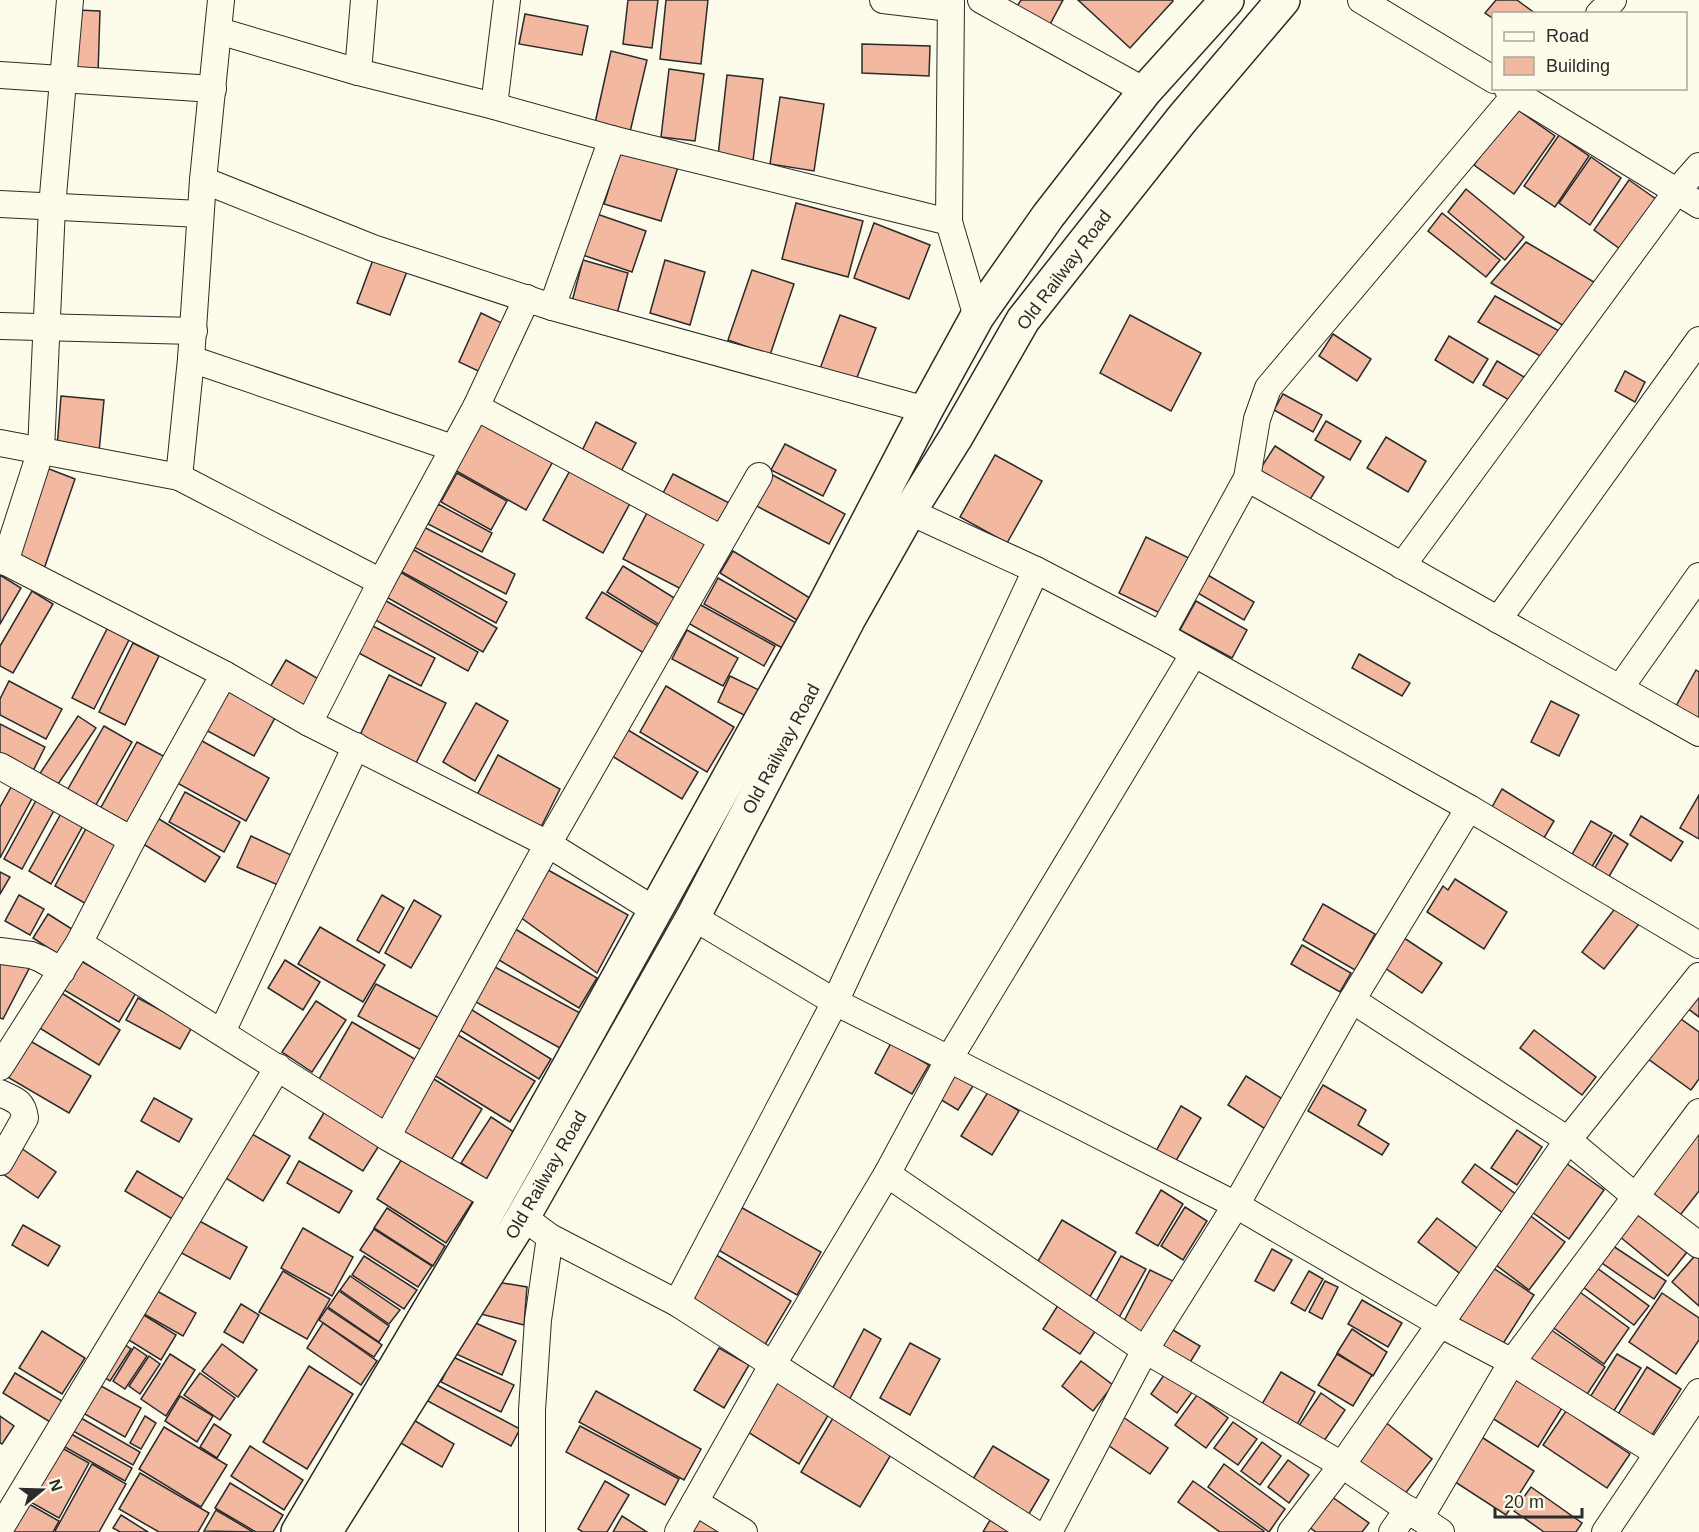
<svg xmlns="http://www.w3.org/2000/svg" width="1699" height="1532" viewBox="0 0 1699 1532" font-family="Helvetica,sans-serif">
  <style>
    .building { fill: #f2b8a0; stroke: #2b2b2b; stroke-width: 1.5 }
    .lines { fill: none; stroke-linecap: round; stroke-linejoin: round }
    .minor-casing { stroke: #2b2b2b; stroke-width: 28 }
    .secondary-casing { stroke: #2b2b2b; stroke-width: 36 }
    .minor { stroke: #fdfbea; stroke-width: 26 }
    .secondary { stroke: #fdfbea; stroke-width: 33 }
    .labels { text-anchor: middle; stroke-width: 4.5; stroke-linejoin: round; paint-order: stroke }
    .street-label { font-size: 18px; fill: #2b2b2b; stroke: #fdfbea }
  </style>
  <rect width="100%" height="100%" fill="#fdfbea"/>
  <g class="building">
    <polygon points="628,0 658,0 652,48 623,44"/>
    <polygon points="666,0 708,0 701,64 660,59"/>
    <polygon points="1021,0 1063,0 1047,30 1014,11"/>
    <polygon points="1078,0 1172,0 1173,1 1130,48"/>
    <polygon points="1496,0 1517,0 1536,14 1494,14 1494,19 1485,13"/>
    <polygon points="77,10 100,11 98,74 74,73"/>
    <polygon points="525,14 588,26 582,55 519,44"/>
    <polygon points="862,44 930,46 929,76 862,73"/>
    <polygon points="611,51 647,60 630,132 595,123"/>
    <polygon points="669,69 704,74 695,141 661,137"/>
    <polygon points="727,75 763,79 753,161 718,156"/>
    <polygon points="780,97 824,104 814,171 770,164"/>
    <polygon points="1514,107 1555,136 1514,194 1474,165"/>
    <polygon points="1559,135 1589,156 1555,207 1524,186"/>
    <polygon points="621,150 678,167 661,221 604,204"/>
    <polygon points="1591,157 1621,178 1590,225 1559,203"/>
    <polygon points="1629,180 1663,204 1627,254 1594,230"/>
    <polygon points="1466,189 1524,237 1505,260 1448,212"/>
    <polygon points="796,203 863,221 848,277 782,259"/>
    <polygon points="594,213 646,231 632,272 580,254"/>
    <polygon points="1442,213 1500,260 1486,277 1428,231"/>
    <polygon points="874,223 930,245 909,299 854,278"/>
    <polygon points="1526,242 1599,285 1564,326 1491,283"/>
    <polygon points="374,257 408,269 390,315 357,303"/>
    <polygon points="583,260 628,273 615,321 570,309"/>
    <polygon points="665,260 705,272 690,325 650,313"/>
    <polygon points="752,270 794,284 770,355 728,340"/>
    <polygon points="1495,296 1563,333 1546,359 1478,322"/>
    <polygon points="481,313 512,328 489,376 459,362"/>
    <polygon points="840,315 876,328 853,388 818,374"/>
    <polygon points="1130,315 1201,353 1171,411 1100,373"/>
    <polygon points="1333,334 1371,359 1357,381 1319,356"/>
    <polygon points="1449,336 1488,359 1473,383 1435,360"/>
    <polygon points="1497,361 1529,380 1516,404 1483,385"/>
    <polygon points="1625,371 1645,382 1635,402 1615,391"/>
    <polygon points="1283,394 1322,415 1313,432 1274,410"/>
    <polygon points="61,396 104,400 99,452 57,448"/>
    <polygon points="480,414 556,456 526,510 451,468"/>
    <polygon points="1326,421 1361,441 1350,460 1315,440"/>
    <polygon points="596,422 636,443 617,479 578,459"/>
    <polygon points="1386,437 1426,461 1408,492 1367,468"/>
    <polygon points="785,444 836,470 823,496 771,470"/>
    <polygon points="1275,446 1324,477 1304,509 1255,477"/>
    <polygon points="995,455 1042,481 1007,543 960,517"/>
    <polygon points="573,465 633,498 603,553 543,520"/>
    <polygon points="44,467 75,479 44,569 12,558"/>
    <polygon points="767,472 845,514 829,544 751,503"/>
    <polygon points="457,473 507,501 491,530 441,502"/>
    <polygon points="673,474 737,507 725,532 660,499"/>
    <polygon points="438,504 492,533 482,552 428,524"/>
    <polygon points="649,509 715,543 689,593 623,559"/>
    <polygon points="416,523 515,574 506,594 406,543"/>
    <polygon points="1146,537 1191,559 1164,615 1119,593"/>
    <polygon points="405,545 507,602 496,623 393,567"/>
    <polygon points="733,551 810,598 797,620 720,573"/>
    <polygon points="623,566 684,604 668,630 607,592"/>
    <polygon points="395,569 497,628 483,652 381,594"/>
    <polygon points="1206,574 1254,602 1244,620 1196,592"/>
    <polygon points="0,575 21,588 0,624"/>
    <polygon points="718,578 798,624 784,649 704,604"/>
    <polygon points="32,591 53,604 13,673 0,666 0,646"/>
    <polygon points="602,592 668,632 652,658 586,618"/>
    <polygon points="379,597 478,652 468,671 368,616"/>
    <polygon points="1196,601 1247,630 1232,658 1180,630"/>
    <polygon points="699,604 775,646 764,666 688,623"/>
    <polygon points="365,622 435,658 421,686 351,649"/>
    <polygon points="108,627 130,638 94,709 72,698"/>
    <polygon points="687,630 738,658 723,686 672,659"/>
    <polygon points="133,643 159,656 125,725 99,712"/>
    <polygon points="1359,654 1410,683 1402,696 1352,668"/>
    <polygon points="286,660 322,681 303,715 266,694"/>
    <polygon points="1696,670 1699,672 1699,731 1671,715"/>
    <polygon points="389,675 446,703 416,763 360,735"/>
    <polygon points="730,676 765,693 752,719 718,702"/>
    <polygon points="9,681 62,709 46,739 0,715 0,699"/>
    <polygon points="666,686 734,727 707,772 640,732"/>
    <polygon points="223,688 276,716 254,756 202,728"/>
    <polygon points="1551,701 1579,715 1559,756 1531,742"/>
    <polygon points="476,703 508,721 475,781 443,762"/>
    <polygon points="78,716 96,728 52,793 35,781"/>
    <polygon points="0,724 45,747 29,779 0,764"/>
    <polygon points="104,726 132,742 93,810 65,794"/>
    <polygon points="628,730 698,772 682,799 612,756"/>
    <polygon points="193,736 269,778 246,821 170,779"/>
    <polygon points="137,742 169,759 132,829 99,811"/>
    <polygon points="498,755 560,789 540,829 477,795"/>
    <polygon points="14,782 35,793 0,858 0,807"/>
    <polygon points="1502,789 1554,821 1544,838 1492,807"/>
    <polygon points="185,792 240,822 224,852 169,822"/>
    <polygon points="39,795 57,805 22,869 4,859"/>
    <polygon points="1699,795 1699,839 1680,828"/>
    <polygon points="63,810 85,822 51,884 29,871"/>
    <polygon points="1641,816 1683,842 1671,861 1630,835"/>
    <polygon points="156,817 220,857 205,882 140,842"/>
    <polygon points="1591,821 1612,833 1590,870 1570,858"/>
    <polygon points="89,823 123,842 88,905 55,886"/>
    <polygon points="1614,835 1628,844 1607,880 1593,871"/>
    <polygon points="251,836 291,855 278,885 237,867"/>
    <polygon points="541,866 628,915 597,973 516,914"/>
    <polygon points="0,872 10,877 0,894"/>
    <polygon points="1455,879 1507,912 1484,949 1427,912 1443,886 1448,890"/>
    <polygon points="19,895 44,909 30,935 5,921"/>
    <polygon points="382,895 404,908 379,953 357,940"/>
    <polygon points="414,900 441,916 411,968 385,953"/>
    <polygon points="1323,904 1375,934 1355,970 1303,940"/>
    <polygon points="1616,907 1639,924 1604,969 1582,952"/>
    <polygon points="48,914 75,931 59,955 33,938"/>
    <polygon points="320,927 385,965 363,1002 298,964"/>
    <polygon points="512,927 597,978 579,1008 494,957"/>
    <polygon points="1398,934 1442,963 1422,993 1379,964"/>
    <polygon points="1302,945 1351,973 1340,992 1291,964"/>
    <polygon points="0,954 33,961 3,1019 0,1018"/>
    <polygon points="76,958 136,993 119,1022 59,987"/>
    <polygon points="285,960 320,982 303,1010 268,988"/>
    <polygon points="493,966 580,1013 560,1048 474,1001"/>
    <polygon points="376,984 443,1020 425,1052 358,1016"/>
    <polygon points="1699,984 1699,1017 1683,1005"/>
    <polygon points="60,992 120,1030 99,1065 38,1027"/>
    <polygon points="138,998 192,1027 180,1049 126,1020"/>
    <polygon points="316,1001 346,1020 312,1072 282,1052"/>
    <polygon points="464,1005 551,1059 539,1079 452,1025"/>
    <polygon points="1674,1014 1699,1032 1699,1079 1691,1090 1644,1056"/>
    <polygon points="352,1022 425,1065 387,1129 315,1086"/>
    <polygon points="1534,1030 1596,1077 1582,1095 1520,1048"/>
    <polygon points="453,1032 535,1081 510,1122 429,1072"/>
    <polygon points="25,1038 91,1076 69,1113 4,1075"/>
    <polygon points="891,1043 929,1065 912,1094 875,1073"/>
    <polygon points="947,1071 973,1086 958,1110 933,1095"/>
    <polygon points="429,1076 482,1109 450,1162 397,1129"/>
    <polygon points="1246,1076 1289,1103 1270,1132 1228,1105"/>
    <polygon points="1323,1085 1366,1110 1358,1125 1389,1144 1382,1155 1308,1111"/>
    <polygon points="988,1092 1019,1111 992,1155 961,1136"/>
    <polygon points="154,1098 192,1119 179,1142 141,1121"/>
    <polygon points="1181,1106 1201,1118 1170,1171 1151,1160"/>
    <polygon points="325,1111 380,1144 363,1171 309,1138"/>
    <polygon points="491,1117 517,1134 487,1180 461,1163"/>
    <polygon points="245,1130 290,1156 263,1201 219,1174"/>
    <polygon points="1517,1130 1542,1147 1517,1185 1491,1168"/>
    <polygon points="1699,1131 1699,1191 1674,1223 1641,1197"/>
    <polygon points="18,1146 56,1172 38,1198 0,1172"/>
    <polygon points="403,1157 473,1201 446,1243 377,1199"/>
    <polygon points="299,1161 352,1191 339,1213 287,1183"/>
    <polygon points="1563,1161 1604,1190 1569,1239 1528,1209"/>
    <polygon points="1475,1164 1517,1195 1503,1213 1462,1182"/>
    <polygon points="137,1171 186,1200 174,1220 125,1191"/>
    <polygon points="1161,1190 1183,1204 1158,1246 1136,1233"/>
    <polygon points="737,1205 821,1252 797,1295 713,1247"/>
    <polygon points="1185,1207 1207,1221 1183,1260 1161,1246"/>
    <polygon points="387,1208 445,1246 433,1266 374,1228"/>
    <polygon points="1634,1208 1687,1252 1668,1276 1614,1232"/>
    <polygon points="1528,1214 1565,1242 1529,1290 1492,1262"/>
    <polygon points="194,1218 247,1247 230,1279 176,1250"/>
    <polygon points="1437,1218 1481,1251 1462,1275 1418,1242"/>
    <polygon points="1062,1220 1116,1252 1088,1300 1034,1268"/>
    <polygon points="23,1225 60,1246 48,1266 12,1245"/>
    <polygon points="303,1228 353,1257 332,1296 281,1268"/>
    <polygon points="374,1229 432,1266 418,1287 360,1250"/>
    <polygon points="1607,1242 1666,1281 1654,1299 1596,1259"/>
    <polygon points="1272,1249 1292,1260 1274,1291 1255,1281"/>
    <polygon points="1699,1251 1699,1306 1672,1282"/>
    <polygon points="713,1253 791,1301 763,1348 685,1300"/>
    <polygon points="364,1256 417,1290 404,1309 352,1275"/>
    <polygon points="1121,1256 1146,1269 1117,1321 1093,1307"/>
    <polygon points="1487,1264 1534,1295 1499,1350 1452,1319"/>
    <polygon points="1597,1268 1649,1306 1634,1325 1583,1287"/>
    <polygon points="1150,1270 1175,1282 1147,1336 1123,1323"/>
    <polygon points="283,1271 330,1299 307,1339 259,1312"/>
    <polygon points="1309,1271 1323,1279 1305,1311 1291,1303"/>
    <polygon points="350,1276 400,1310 389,1324 340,1290"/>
    <polygon points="491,1281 527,1287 524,1325 477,1313"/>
    <polygon points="1325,1281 1338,1287 1322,1319 1309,1312"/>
    <polygon points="1577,1290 1629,1328 1604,1364 1551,1326"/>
    <polygon points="157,1291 196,1313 183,1336 144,1314"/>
    <polygon points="339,1291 389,1326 379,1342 328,1307"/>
    <polygon points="1662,1293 1699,1318 1699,1340 1676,1374 1629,1342"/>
    <polygon points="1362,1300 1402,1323 1388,1347 1348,1324"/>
    <polygon points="1060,1302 1098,1327 1080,1354 1043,1329"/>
    <polygon points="241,1304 259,1315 243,1343 224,1332"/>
    <polygon points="327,1308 382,1345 374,1357 319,1320"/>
    <polygon points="139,1312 176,1335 161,1360 124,1337"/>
    <polygon points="469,1320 516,1341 502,1375 454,1353"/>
    <polygon points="323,1323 377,1361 361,1385 307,1348"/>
    <polygon points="1163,1324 1200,1346 1189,1364 1152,1343"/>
    <polygon points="1547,1327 1605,1367 1582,1402 1523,1364"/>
    <polygon points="864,1329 881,1339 846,1406 828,1397"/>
    <polygon points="1352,1329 1387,1352 1373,1376 1337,1353"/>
    <polygon points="42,1331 85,1358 62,1394 19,1368"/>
    <polygon points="117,1339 131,1349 110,1381 96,1372"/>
    <polygon points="910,1343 940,1359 910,1415 880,1398"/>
    <polygon points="222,1344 257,1370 238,1397 202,1371"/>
    <polygon points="134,1347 147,1356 125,1389 113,1381"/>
    <polygon points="719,1348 749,1365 724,1408 694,1390"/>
    <polygon points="170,1354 195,1370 166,1416 141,1399"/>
    <polygon points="1337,1354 1372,1375 1353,1406 1318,1385"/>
    <polygon points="1617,1354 1641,1368 1610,1417 1587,1402"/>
    <polygon points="149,1356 160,1364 140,1394 129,1386"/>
    <polygon points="453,1357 514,1385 501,1412 441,1382"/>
    <polygon points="1081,1361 1113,1385 1093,1411 1062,1386"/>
    <polygon points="309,1366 353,1394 307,1469 263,1442"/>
    <polygon points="1647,1367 1681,1389 1649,1440 1615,1419"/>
    <polygon points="1166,1372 1193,1391 1177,1413 1151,1394"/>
    <polygon points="1281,1372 1315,1392 1294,1430 1259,1409"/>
    <polygon points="15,1373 62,1401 50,1422 3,1393"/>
    <polygon points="200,1373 235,1398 220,1420 184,1395"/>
    <polygon points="770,1377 829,1414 799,1464 743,1429"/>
    <polygon points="1516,1380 1562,1408 1538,1447 1492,1418"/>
    <polygon points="92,1381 141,1408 125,1437 76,1409"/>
    <polygon points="433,1383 520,1429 511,1446 424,1399"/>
    <polygon points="596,1391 701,1449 684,1480 579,1422"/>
    <polygon points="1321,1393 1345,1410 1322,1444 1298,1427"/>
    <polygon points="1197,1395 1228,1418 1206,1448 1175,1425"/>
    <polygon points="180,1396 213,1416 197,1442 165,1421"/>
    <polygon points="1566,1411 1630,1454 1607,1488 1543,1445"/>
    <polygon points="74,1414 140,1452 133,1465 66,1427"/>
    <polygon points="0,1416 14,1426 2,1444 0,1443"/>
    <polygon points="145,1416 156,1423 141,1449 130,1443"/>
    <polygon points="1123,1417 1168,1448 1150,1474 1105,1443"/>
    <polygon points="833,1418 892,1453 860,1507 801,1472"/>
    <polygon points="412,1419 454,1444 442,1467 399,1442"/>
    <polygon points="1384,1421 1432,1459 1401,1499 1352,1461"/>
    <polygon points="1233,1422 1257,1439 1238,1465 1214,1448"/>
    <polygon points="214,1424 231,1435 217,1458 200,1447"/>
    <polygon points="580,1426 679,1479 665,1505 566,1452"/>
    <polygon points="164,1427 227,1465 201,1507 139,1469"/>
    <polygon points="64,1430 132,1468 125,1481 56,1442"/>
    <polygon points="1477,1434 1534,1471 1506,1515 1449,1478"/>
    <polygon points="1262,1442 1281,1456 1260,1485 1241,1471"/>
    <polygon points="55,1444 89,1463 59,1518 25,1499"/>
    <polygon points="250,1446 303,1480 284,1510 231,1476"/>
    <polygon points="993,1446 1049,1480 1026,1519 970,1484"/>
    <polygon points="1288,1460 1309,1475 1289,1503 1268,1487"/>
    <polygon points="92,1464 126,1484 99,1532 57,1532 55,1531"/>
    <polygon points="1224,1464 1285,1509 1269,1532 1208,1487"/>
    <polygon points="140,1473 209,1513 198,1532 159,1532 119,1509"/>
    <polygon points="605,1481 629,1495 607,1532 583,1532 578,1529"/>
    <polygon points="1193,1481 1264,1531 1263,1532 1220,1532 1178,1502"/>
    <polygon points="230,1483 283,1515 273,1532 256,1532 215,1508"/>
    <polygon points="1531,1487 1582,1523 1576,1532 1544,1532 1514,1511"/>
    <polygon points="1325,1492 1369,1523 1362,1532 1316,1532 1303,1523"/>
    <polygon points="22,1500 59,1521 53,1532 4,1532"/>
    <polygon points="216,1510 253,1532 204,1531"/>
    <polygon points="694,1514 722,1532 684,1532"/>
    <polygon points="121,1515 148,1532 120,1532 113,1528"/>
    <polygon points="622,1516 647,1532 613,1532"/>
    <polygon points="990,1520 1011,1532 983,1532"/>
  </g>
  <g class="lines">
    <defs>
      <g id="minor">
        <polyline points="883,0 950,8"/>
        <polyline points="951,0 949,222 977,317"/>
        <polyline points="981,0 1145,91"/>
        <polyline points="1361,0 1494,80"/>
        <polyline points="1599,14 1613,0"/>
        <polyline points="219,31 358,72 494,106 612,139 949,222"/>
        <polyline points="358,72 364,0"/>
        <polyline points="0,75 213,89"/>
        <polyline points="1507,88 1699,205"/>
        <polyline points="494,106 507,0"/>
        <polyline points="203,180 373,248 552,307 926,410"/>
        <polyline points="0,204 200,214"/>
        <polyline points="552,307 612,139"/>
        <polyline points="0,326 194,331"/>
        <polyline points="191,359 453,448"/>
        <polyline points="476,407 722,539"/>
        <polyline points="0,443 179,477 381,582"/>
        <polyline points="179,477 191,359 203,180 221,0"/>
        <polyline points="1247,478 1699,733"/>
        <polyline points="895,505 1036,570 1161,635 1469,808 1699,945"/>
        <polyline points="0,559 224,674 309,723 548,844 656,911"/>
        <polyline points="5,562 41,450 52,207 70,0"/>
        <polyline points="1402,566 1677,191 1699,166"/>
        <polyline points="1498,620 1699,340"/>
        <polyline points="1161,635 1247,478 1257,419 1268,388 1521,88"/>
        <polyline points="1620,688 1699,576"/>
        <polyline points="309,723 381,582 476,407 527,298"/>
        <polyline points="0,766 132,840"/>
        <polyline points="693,917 835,1002 949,1059 1236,1205 1440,1324 1512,1362 1657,1453"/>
        <polyline points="79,943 387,1137 495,1199"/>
        <polyline points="0,951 31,955 41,959 62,971"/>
        <polyline points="1352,1000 1568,1140 1636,1197 1699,1245"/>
        <polyline points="222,1032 356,746"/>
        <polyline points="0,1067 79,943 132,840 224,674"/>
        <path d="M 0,1093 C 15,1100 23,1101 25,1118 L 0,1162"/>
        <polyline points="387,1137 548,844 759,476"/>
        <polyline points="887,1174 1145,1350 1342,1465 1441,1532"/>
        <polyline points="523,1217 550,1237 677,1303 1033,1532"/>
        <polyline points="677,1303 835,1002 1036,570"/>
        <polyline points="695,1502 744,1532"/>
        <polyline points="1420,1518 1512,1362 1699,1112"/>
        <polyline points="0,1529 278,1067"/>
        <polyline points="532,1532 532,1410 538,1320 550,1237"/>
        <polyline points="678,1532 773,1364 887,1174 949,1059 1193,655"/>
        <polyline points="1049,1532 1145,1350 1236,1205 1352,1000 1469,808"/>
        <polyline points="1291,1532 1342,1465 1568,1140 1699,976"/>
        <polyline points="1392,1532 1408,1509"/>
        <polyline points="1605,1532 1699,1392"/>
      </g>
      <g id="secondary">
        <polyline points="298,1532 495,1199 582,1043 824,606 926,410 977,317 1048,216 1145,91 1227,0"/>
        <polyline points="325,1532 523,1217 693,917 848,620 909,512 956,437 1023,320 1182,119 1283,0"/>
      </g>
    </defs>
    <use href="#minor" class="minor-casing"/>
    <use href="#secondary" class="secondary-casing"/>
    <use href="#minor" class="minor"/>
    <use href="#secondary" class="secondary"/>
  </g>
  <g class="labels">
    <g class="street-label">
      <text transform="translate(1064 270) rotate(-53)" y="6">Old Railway Road</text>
      <text transform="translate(781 749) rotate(-62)" y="6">Old Railway Road</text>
      <text transform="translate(546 1175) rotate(-60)" y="6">Old Railway Road</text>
    </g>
  </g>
  <rect x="1492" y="12" width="195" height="78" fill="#fdfbea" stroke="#a9a89e" stroke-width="1.5"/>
  <rect x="1504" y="32" width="30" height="9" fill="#fdfbea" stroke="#a9a89e" stroke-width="1.5"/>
  <text x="1546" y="42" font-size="18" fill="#2b2b2b">Road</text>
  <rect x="1504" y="57" width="30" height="18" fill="#f2b8a0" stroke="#a9a89e" stroke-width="1.5"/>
  <text x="1546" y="72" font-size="18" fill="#2b2b2b">Building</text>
  <g transform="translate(42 1490) rotate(71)" stroke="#fdfbea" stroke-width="4.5" paint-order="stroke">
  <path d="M0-4.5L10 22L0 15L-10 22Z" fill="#2b2b2b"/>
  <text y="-9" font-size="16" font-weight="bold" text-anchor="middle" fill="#2b2b2b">N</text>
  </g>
  <path d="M1495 1508v9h87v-9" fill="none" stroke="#2b2b2b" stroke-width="3"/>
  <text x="1504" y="1508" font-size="18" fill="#2b2b2b" stroke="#fdfbea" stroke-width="4.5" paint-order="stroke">20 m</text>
</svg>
